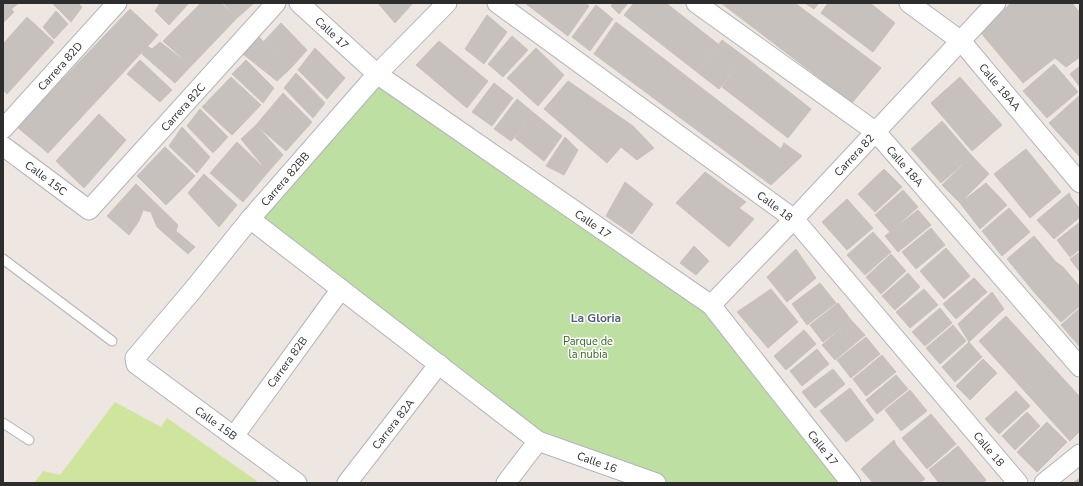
<svg xmlns="http://www.w3.org/2000/svg" width="1083" height="486" viewBox="0 0 1083 486" font-family="'Nunito Sans',sans-serif">
  <style>
    .green { fill: #bedfa2 }
    .pitch { fill: #cfe59e }
    .building { fill: #c6c1bc; stroke: #c9c2ba }
    .lines { fill: none; stroke-linecap: round; stroke-linejoin: round }
    .lane-casing { stroke: #b1b4bc; stroke-width: 11 }
    .street-casing { stroke: #b1b4bc; stroke-width: 21 }
    .lane { stroke: #fff; stroke-width: 9 }
    .street { stroke: #fff; stroke-width: 19 }
    .labels { text-anchor: middle; stroke-width: 3; stroke-linejoin: round; paint-order: stroke }
    .street-label { font-size: 11px; fill: #2d2d2d; stroke: #fff }
    .park-label { font-size: 11px; fill: #376621; stroke: #fff }
    .neighbourhood-label { font-size: 12px; font-weight: bold; fill: #505c7b; stroke: #fff }
  </style>
  <rect width="100%" height="100%" fill="#ede6e1"/>
  <polygon class="green" points="377,74 711,305 851,483 656,483 538,441 250,219"/>
  <polygon class="pitch" points="115,402 161,427 167,418 257,481 255,483 34,483 43,471 60,475"/>
  <g class="building">
    <polygon points="3,3 19,3 11,9 14,12 3,23"/>
    <polygon points="52,3 78,3 82,7 71,22"/>
    <polygon points="160,3 189,3 169,25 155,11"/>
    <polygon points="201,3 221,3 237,18 191,66 163,41"/>
    <polygon points="223,3 254,3 237,18"/>
    <polygon points="378,3 413,3 395,23"/>
    <polygon points="525,3 586,3 589,6 568,36"/>
    <polygon points="613,3 628,3 619,14 611,6"/>
    <polygon points="634,3 663,3 643,30 624,15"/>
    <polygon points="663,3 666,3 718,44 697,72 643,30"/>
    <polygon points="721,3 795,3 881,68 852,103"/>
    <polygon points="805,3 819,3 814,9"/>
    <polygon points="828,3 870,3 895,23 873,52 821,13"/>
    <polygon points="1011,3 1072,3 1080,13 1080,57 1066,67 1055,58 1023,83 981,33"/>
    <polygon points="596,5 613,19 590,51 572,37"/>
    <polygon points="130,9 158,35 48,153 17,127"/>
    <polygon points="56,11 68,24 54,39 43,27"/>
    <polygon points="487,15 507,32 484,64 465,49"/>
    <polygon points="27,17 54,42 7,94 3,90 3,44"/>
    <polygon points="616,22 781,149 784,143 802,156 771,185 594,54"/>
    <polygon points="281,23 307,50 291,68 264,41"/>
    <polygon points="512,36 528,50 503,77 488,64"/>
    <polygon points="259,37 291,68 277,81 243,54"/>
    <polygon points="722,40 745,57 719,89 697,72"/>
    <polygon points="439,41 488,81 467,108 416,65"/>
    <polygon points="160,42 191,66 175,83 142,54 147,46 152,49"/>
    <polygon points="315,48 345,78 327,99 298,70"/>
    <polygon points="536,48 564,75 538,106 507,78"/>
    <polygon points="745,57 811,109 788,138 722,87"/>
    <polygon points="140,60 172,90 160,102 127,74"/>
    <polygon points="246,60 274,88 263,103 232,74"/>
    <polygon points="1054,64 1078,92 1047,118 1023,91"/>
    <polygon points="1080,66 1080,87 1070,74"/>
    <polygon points="296,73 325,103 313,118 284,88"/>
    <polygon points="231,77 261,105 232,135 202,107"/>
    <polygon points="960,77 1002,125 972,151 931,103"/>
    <polygon points="568,81 633,126 654,148 637,160 621,147 607,163 544,109"/>
    <polygon points="494,83 513,98 492,126 472,112"/>
    <polygon points="283,93 312,122 286,151 256,125"/>
    <polygon points="1080,95 1080,157 1049,123"/>
    <polygon points="517,99 535,114 511,141 494,129"/>
    <polygon points="200,109 228,137 213,153 187,126"/>
    <polygon points="99,114 126,140 84,188 56,161"/>
    <polygon points="535,114 562,136 544,161 515,138"/>
    <polygon points="942,121 972,156 941,183 911,149"/>
    <polygon points="256,125 283,155 268,172 241,139"/>
    <polygon points="182,127 210,157 197,173 169,146"/>
    <polygon points="565,137 578,150 564,175 546,166"/>
    <polygon points="237,142 268,172 243,202 210,173"/>
    <polygon points="165,147 195,176 166,205 137,176"/>
    <polygon points="1026,149 1061,192 1030,218 994,174"/>
    <polygon points="972,156 989,174 960,203 942,185"/>
    <polygon points="884,169 902,187 875,212 858,194"/>
    <polygon points="705,172 746,202 739,208 754,219 729,247 676,203"/>
    <polygon points="204,174 237,205 219,227 188,193"/>
    <polygon points="625,182 653,204 632,234 606,216"/>
    <polygon points="986,183 1007,205 980,229 960,203"/>
    <polygon points="136,184 178,225 176,231 195,247 188,254 157,227 151,212 143,210 139,221 129,235 107,216"/>
    <polygon points="903,190 918,207 890,232 875,215"/>
    <polygon points="1069,193 1072,199 1080,209 1080,217 1054,239 1037,220"/>
    <polygon points="847,199 873,228 847,250 822,222"/>
    <polygon points="1009,208 1030,232 1002,256 982,231"/>
    <polygon points="918,210 931,225 898,252 885,236"/>
    <polygon points="1080,222 1080,249 1070,257 1057,240"/>
    <polygon points="931,228 945,245 916,269 902,252"/>
    <polygon points="873,232 891,252 865,275 847,255"/>
    <polygon points="1034,236 1056,262 1063,267 1034,292 1007,259"/>
    <polygon points="694,246 709,261 696,275 680,263"/>
    <polygon points="946,248 970,276 944,299 920,271"/>
    <polygon points="796,249 816,278 787,302 767,277"/>
    <polygon points="1080,252 1080,272 1070,259"/>
    <polygon points="891,254 906,271 881,294 866,277"/>
    <polygon points="1063,267 1080,287 1080,306 1061,322 1034,292"/>
    <polygon points="908,273 920,287 895,310 882,296"/>
    <polygon points="974,278 987,292 956,319 943,304"/>
    <polygon points="820,283 836,303 807,325 792,304"/>
    <polygon points="771,289 798,322 768,348 737,312"/>
    <polygon points="924,289 938,305 910,328 896,312"/>
    <polygon points="992,292 1004,309 969,342 958,324"/>
    <polygon points="838,303 851,320 823,342 810,325"/>
    <polygon points="940,308 952,323 925,346 912,332"/>
    <polygon points="1080,308 1080,347 1061,325"/>
    <polygon points="1006,316 1080,397 1080,431 1070,441 979,341"/>
    <polygon points="851,320 865,335 835,360 822,345"/>
    <polygon points="953,325 966,341 940,364 926,348"/>
    <polygon points="804,330 816,344 786,370 774,356"/>
    <polygon points="866,337 880,354 851,378 837,360"/>
    <polygon points="969,342 982,357 955,382 942,367"/>
    <polygon points="817,349 829,364 802,386 790,371"/>
    <polygon points="882,355 896,372 866,396 853,379"/>
    <polygon points="983,359 997,373 970,400 956,386"/>
    <polygon points="833,369 845,384 815,408 802,392"/>
    <polygon points="896,375 908,389 877,414 866,400"/>
    <polygon points="850,388 874,420 846,442 820,411"/>
    <polygon points="910,390 927,411 901,431 885,410"/>
    <polygon points="1016,391 1030,406 999,434 985,419"/>
    <polygon points="1027,412 1040,426 1015,450 1002,436"/>
    <polygon points="931,414 956,444 927,469 902,438"/>
    <polygon points="1047,422 1067,442 1037,472 1017,452"/>
    <polygon points="894,440 896,445 925,479 919,483 873,483 861,469"/>
    <polygon points="958,446 986,480 983,483 939,483 929,470"/>
    <polygon points="1080,478 1080,483 1073,483"/>
  </g>
  <g class="lines">
    <defs>
      <g id="lane">
        <polyline points="3,259 112,341"/>
        <polyline points="3,423 29,440"/>
      </g>
      <g id="street">
        <polyline points="299,3 377,74 711,305 851,483"/>
        <polyline points="497,3 794,219 1018,483"/>
        <polyline points="696,3 876,132 1080,367"/>
        <polyline points="909,3 961,41 1080,183"/>
        <polyline points="3,129 117,3"/>
        <polyline points="3,146 89,210 276,3"/>
        <polyline points="250,219 538,441 656,483"/>
        <polyline points="711,305 794,219 996,3"/>
        <polyline points="234,436 341,289"/>
        <polyline points="297,483 136,364 135,358 192,291 250,219 377,74 447,3"/>
        <polyline points="347,483 439,364"/>
        <polyline points="506,483 538,441"/>
        <polyline points="1044,483 1080,454"/>
      </g>
    </defs>
    <use href="#lane" class="lane-casing"/>
    <use href="#street" class="street-casing"/>
    <use href="#lane" class="lane"/>
    <use href="#street" class="street"/>
  </g>
  <g class="labels">
    <g class="street-label">
      <text transform="translate(332 33) rotate(43)" y="4">Calle 17</text>
      <text transform="translate(60 66) rotate(-48)" y="4">Carrera 82D</text>
      <text transform="translate(1000 87) rotate(50)" y="4">Calle 18AA</text>
      <text transform="translate(183 107) rotate(-48)" y="4">Carrera 82C</text>
      <text transform="translate(854 155) rotate(-47)" y="4">Carrera 82</text>
      <text transform="translate(905 166) rotate(49)" y="4">Calle 18A</text>
      <text transform="translate(46 178) rotate(37)" y="4">Calle 15C</text>
      <text transform="translate(285 179) rotate(-49)" y="4">Carrera 82BB</text>
      <text transform="translate(775 206) rotate(37)" y="4">Calle 18</text>
      <text transform="translate(593 224) rotate(35)" y="4">Calle 17</text>
      <text transform="translate(287 362) rotate(-54)" y="4">Carrera 82B</text>
      <text transform="translate(216 423) rotate(36)" y="4">Calle 15B</text>
      <text transform="translate(393 424) rotate(-52)" y="4">Carrera 82A</text>
      <text transform="translate(823 448) rotate(52)" y="4">Calle 17</text>
      <text transform="translate(989 449) rotate(50)" y="4">Calle 18</text>
      <text transform="translate(597 462) rotate(20)" y="4">Calle 16</text>
    </g>
    <g class="park-label">
      <text x="588" y="345">Parque de<tspan x="588" dy="13">la nubia</tspan></text>
    </g>
    <g class="neighbourhood-label">
      <text x="596" y="322">La Gloria</text>
    </g>
  </g>
  <rect width="1083" height="486" fill="none" stroke="#2d2d2d" stroke-width="8"/>
</svg>
